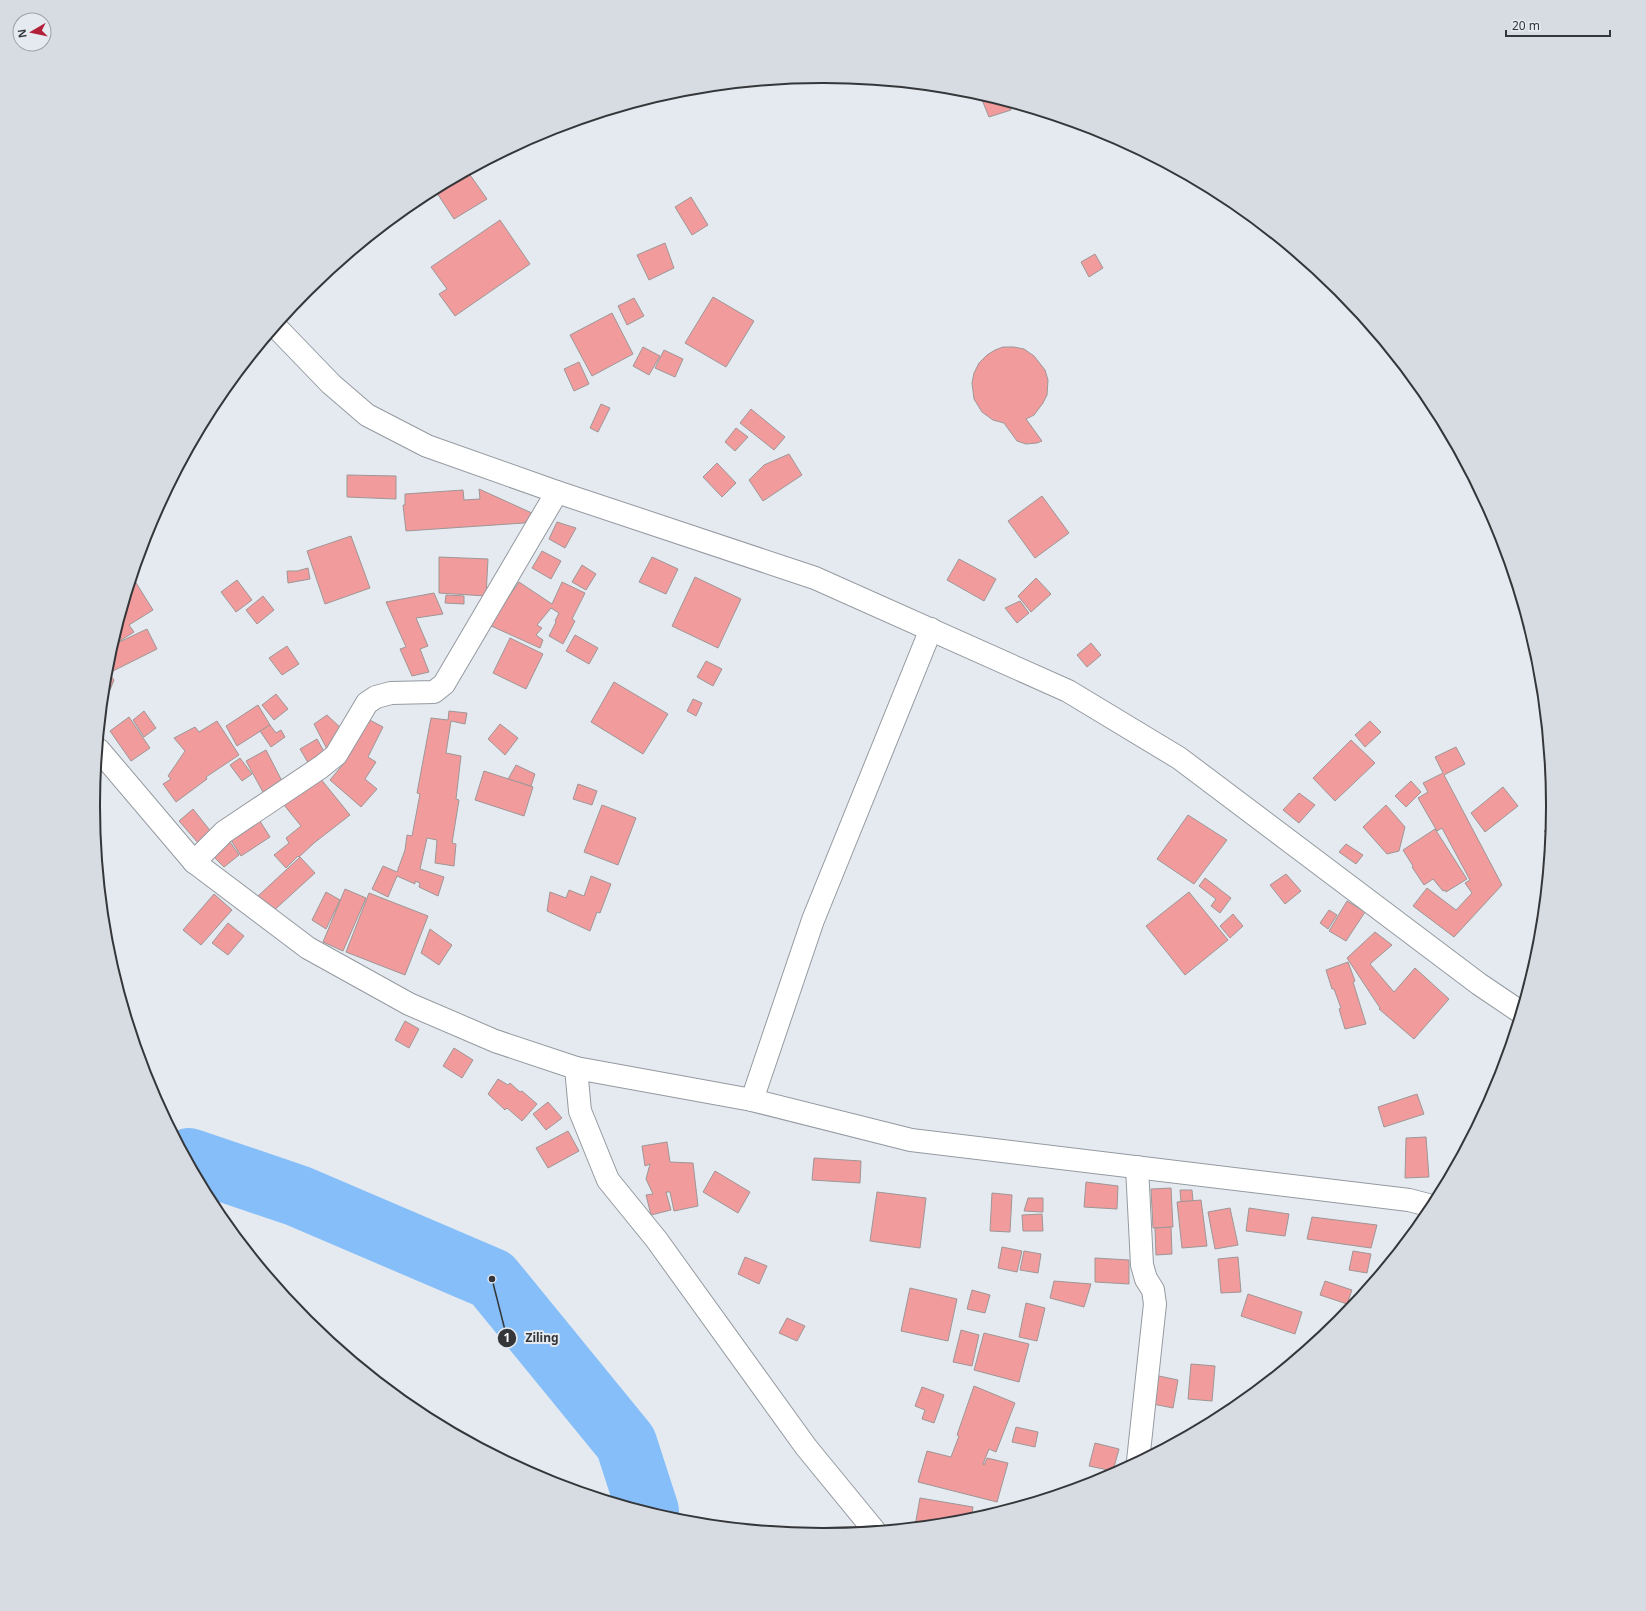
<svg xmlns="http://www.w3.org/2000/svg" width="1646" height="1611" viewBox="0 0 1646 1611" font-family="'Noto Sans',sans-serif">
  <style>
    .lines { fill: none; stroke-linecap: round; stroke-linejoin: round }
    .river { stroke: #85bef9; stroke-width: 62 }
    .building { fill: #f19b9d; stroke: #9f9696 }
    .minor-casing { stroke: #949aa0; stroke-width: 24 }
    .minor { stroke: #fff; stroke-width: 22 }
    .rim { fill: none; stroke: #343639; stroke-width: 2 }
    .leader { fill: none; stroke: #343639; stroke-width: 1.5 }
    .callout-dot { fill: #343639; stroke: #e4eaf0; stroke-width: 1.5 }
    .mark-label { font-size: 12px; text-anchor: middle; font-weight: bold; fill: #fff }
    .callout-label { font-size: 12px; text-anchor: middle; font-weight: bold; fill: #343639; stroke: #e4eaf0; stroke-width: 4; stroke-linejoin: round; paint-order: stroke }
  </style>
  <rect width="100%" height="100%" fill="#e4eaf0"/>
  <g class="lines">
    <polyline class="river" points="189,1159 298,1196 492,1279 626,1443 648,1511"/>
  </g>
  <g class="building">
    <polygon points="980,95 1008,103 1011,110 989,117"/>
    <polygon points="468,172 487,199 454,219 435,190"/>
    <polygon points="691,197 708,225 692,235 675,207"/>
    <polygon points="500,220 530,264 455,316 439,294 447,289 431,267"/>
    <polygon points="665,243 674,268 649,280 637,255"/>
    <polygon points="1095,254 1103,268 1089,277 1081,262"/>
    <polygon points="713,297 754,321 726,367 685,343"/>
    <polygon points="634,298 644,316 627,325 618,306"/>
    <polygon points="612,313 633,354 592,376 570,335"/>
    <polygon points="643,347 660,356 649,375 633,366"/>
    <polygon points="1003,347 1014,347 1024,349 1034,356 1045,370 1048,380 1047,395 1043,403 1034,415 1026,419 1042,441 1037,443 1026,444 1017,441 1004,423 993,420 982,412 974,399 972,383 974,373 979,363 987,355 995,350"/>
    <polygon points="664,350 683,359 675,377 655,368"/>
    <polygon points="579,362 589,384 574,391 564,369"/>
    <polygon points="601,404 610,408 598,432 590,428"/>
    <polygon points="751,409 785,437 774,450 740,423"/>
    <polygon points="736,428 748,437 735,451 725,442"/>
    <polygon points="789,454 802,475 763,501 749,480 764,465"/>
    <polygon points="717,463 736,483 722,497 703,477"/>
    <polygon points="347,475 396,476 396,499 347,497"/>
    <polygon points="479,489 534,514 524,523 406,531 403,505 405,505 405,494 463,490 464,500 480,499"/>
    <polygon points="1042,496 1069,533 1035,558 1008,521"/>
    <polygon points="557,522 576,528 565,548 549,539"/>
    <polygon points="351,536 370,588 325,604 307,551"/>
    <polygon points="542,551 561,561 551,579 532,568"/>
    <polygon points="439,557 488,559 486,596 439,593"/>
    <polygon points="652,557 678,569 666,594 639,582"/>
    <polygon points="959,559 996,579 984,601 947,580"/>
    <polygon points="582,565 596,574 586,590 572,582"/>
    <polygon points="308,568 310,579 288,583 287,571 297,571"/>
    <polygon points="695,577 741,599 718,648 672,626"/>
    <polygon points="133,578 153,610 129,625 134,632 118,642 115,638"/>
    <polygon points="1036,578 1051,594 1031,612 1018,596"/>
    <polygon points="237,580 252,600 236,612 221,592"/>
    <polygon points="519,582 552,604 562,582 585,593 572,619 575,621 563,644 549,636 556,622 555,621 559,613 551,608 537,625 542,628 536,635 543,640 540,648 489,625"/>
    <polygon points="434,593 443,614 416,618 428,646 420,649 429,672 412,676 400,649 406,647 386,602"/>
    <polygon points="446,595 464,596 464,604 445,603"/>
    <polygon points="263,596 274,610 257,624 246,610"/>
    <polygon points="1020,601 1029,613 1017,623 1005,608"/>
    <polygon points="147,629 157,649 111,672 109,670 107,671 113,645"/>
    <polygon points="575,635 598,648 589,664 566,651"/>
    <polygon points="510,638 543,654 526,689 493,673"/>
    <polygon points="1091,643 1101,655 1087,667 1077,655"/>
    <polygon points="287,646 299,664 282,675 269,658"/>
    <polygon points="706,661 722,669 713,686 697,677"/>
    <polygon points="110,675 114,680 110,690 106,692 106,678"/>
    <polygon points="614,682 668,714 643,754 591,722"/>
    <polygon points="276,694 288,709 274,720 262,705"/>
    <polygon points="693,699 702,703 696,716 687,711"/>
    <polygon points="258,705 270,725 237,746 226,726"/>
    <polygon points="144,711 156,728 144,737 133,720"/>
    <polygon points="449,711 467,713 465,724 451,721 446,753 461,756 456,799 459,800 452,843 456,844 454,866 435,863 437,840 427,838 420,869 444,877 438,896 419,887 420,883 415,881 415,884 397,876 388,897 372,889 383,866 397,872 405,850 407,835 412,836 420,794 417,793 431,718 448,720"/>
    <polygon points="327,715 343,730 329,753 314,724"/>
    <polygon points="129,717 150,748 131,761 110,731"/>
    <polygon points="366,718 383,727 368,757 376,762 365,779 377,789 361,807 330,780 345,762 353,749 349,747"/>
    <polygon points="217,721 239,755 206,777 207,779 176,802 163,784 171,779 168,776 185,751 174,738 195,727 199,732"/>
    <polygon points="1370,721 1381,732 1365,747 1355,735"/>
    <polygon points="500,724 518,738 505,755 488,739"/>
    <polygon points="270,725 276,733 281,730 285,737 271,747 260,731"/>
    <polygon points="317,739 326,755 310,766 300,749"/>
    <polygon points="1351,740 1375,763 1335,801 1313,778"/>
    <polygon points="1456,747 1465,764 1444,775 1502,885 1454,937 1413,906 1427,888 1456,910 1472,893 1465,883 1470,880 1442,828 1437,831 1418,798 1428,792 1423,783 1443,773 1435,757"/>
    <polygon points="266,750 283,783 264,794 246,761"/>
    <polygon points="240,758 252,774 242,781 230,765"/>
    <polygon points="516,765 535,774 531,786 508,779"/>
    <polygon points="484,771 533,787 524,816 475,800"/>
    <polygon points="320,778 350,815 314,843 299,857 298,856 286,868 274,855 289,843 286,838 301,826 284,805"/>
    <polygon points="1411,781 1421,792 1406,807 1395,796"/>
    <polygon points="578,784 597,791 592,805 573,799"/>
    <polygon points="1503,787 1518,806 1485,832 1471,813"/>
    <polygon points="1299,793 1315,805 1299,823 1283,810"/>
    <polygon points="602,805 636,818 618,865 584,852"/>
    <polygon points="1386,805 1405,827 1399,851 1387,854 1363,827"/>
    <polygon points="193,809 212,833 199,844 179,821"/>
    <polygon points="1188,815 1227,840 1194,884 1157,859"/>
    <polygon points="258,818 270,837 241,856 229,837"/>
    <polygon points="1551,825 1549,836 1544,831"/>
    <polygon points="1435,829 1467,879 1446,892 1445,890 1443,891 1433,879 1424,885 1412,867 1413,866 1403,850"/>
    <polygon points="228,839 239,855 224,867 209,852"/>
    <polygon points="1346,844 1363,855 1356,864 1339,852"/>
    <polygon points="300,857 315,873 271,913 257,897"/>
    <polygon points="1286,874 1301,891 1285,904 1270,885"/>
    <polygon points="591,876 611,884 600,913 597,912 590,931 547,911 550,892 566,898 569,890 584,896"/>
    <polygon points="1205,878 1231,898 1220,913 1211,906 1216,899 1199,886"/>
    <polygon points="345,889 366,898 343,951 323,942"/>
    <polygon points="326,892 340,900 326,929 312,920"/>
    <polygon points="1189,892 1228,940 1185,975 1146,926"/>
    <polygon points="369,893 428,916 405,975 346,952"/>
    <polygon points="214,894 232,910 201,945 183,930"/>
    <polygon points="1347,901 1365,912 1346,941 1329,931"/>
    <polygon points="1329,910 1337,915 1328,929 1320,923"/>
    <polygon points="1233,914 1243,926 1230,938 1220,926"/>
    <polygon points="228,923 244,936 228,955 212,943"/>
    <polygon points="430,929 452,945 439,965 421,953"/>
    <polygon points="1375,932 1392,945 1370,964 1394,992 1415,968 1449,999 1414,1039 1379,1009 1380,1008 1347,958"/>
    <polygon points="1348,962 1355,981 1353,982 1366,1024 1345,1029 1339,1009 1341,1008 1334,989 1332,989 1326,970"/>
    <polygon points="405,1021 419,1029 409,1048 395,1040"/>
    <polygon points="454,1048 473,1060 462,1078 443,1066"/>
    <polygon points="498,1079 508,1085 510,1083 520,1092 522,1091 537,1104 522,1121 507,1108 505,1110 488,1094"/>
    <polygon points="1417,1094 1424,1114 1384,1127 1378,1107"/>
    <polygon points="548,1102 562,1118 546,1130 533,1114"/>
    <polygon points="568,1131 579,1151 548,1168 536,1148"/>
    <polygon points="1426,1137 1429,1177 1405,1178 1406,1138"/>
    <polygon points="667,1142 670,1162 693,1163 698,1206 674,1211 670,1192 666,1192 671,1210 651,1215 646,1195 653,1194 646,1179 650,1164 645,1166 642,1146"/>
    <polygon points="814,1158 861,1161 860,1183 812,1180"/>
    <polygon points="715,1171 750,1192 738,1213 703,1192"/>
    <polygon points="1086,1182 1118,1186 1117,1209 1084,1207"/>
    <polygon points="1171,1188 1173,1227 1153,1228 1151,1189"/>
    <polygon points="1180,1190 1192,1190 1193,1201 1181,1202"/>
    <polygon points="877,1192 926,1198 920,1248 870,1241"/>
    <polygon points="992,1193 1012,1195 1010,1232 990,1231"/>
    <polygon points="1028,1198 1043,1198 1043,1212 1024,1211"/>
    <polygon points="1201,1200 1207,1246 1182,1248 1177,1202"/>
    <polygon points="1230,1208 1238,1245 1215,1249 1208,1212"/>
    <polygon points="1249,1208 1289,1214 1285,1236 1246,1231"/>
    <polygon points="1042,1214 1043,1231 1023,1231 1022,1215"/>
    <polygon points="1312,1217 1377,1225 1371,1248 1307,1239"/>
    <polygon points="1171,1227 1172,1254 1156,1255 1155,1228"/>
    <polygon points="1002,1247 1022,1251 1017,1272 998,1268"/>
    <polygon points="1024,1251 1041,1254 1038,1273 1020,1270"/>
    <polygon points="1353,1251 1371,1254 1367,1273 1349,1270"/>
    <polygon points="745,1257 767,1266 759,1284 738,1274"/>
    <polygon points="1238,1257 1241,1292 1221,1293 1218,1259"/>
    <polygon points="1095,1258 1129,1260 1129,1284 1095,1282"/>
    <polygon points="1054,1281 1091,1284 1084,1307 1050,1298"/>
    <polygon points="1325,1281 1352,1290 1347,1304 1320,1295"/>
    <polygon points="910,1288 957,1299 948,1341 901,1331"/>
    <polygon points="972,1290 990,1295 985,1313 967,1309"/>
    <polygon points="1248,1294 1302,1312 1295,1334 1241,1316"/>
    <polygon points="1026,1303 1045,1308 1037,1341 1019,1337"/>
    <polygon points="787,1318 805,1326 797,1341 779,1333"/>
    <polygon points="961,1330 979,1335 972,1366 953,1362"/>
    <polygon points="984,1333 1029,1344 1019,1382 974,1370"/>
    <polygon points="1191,1364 1215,1366 1212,1401 1188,1399"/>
    <polygon points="1159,1376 1178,1380 1173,1408 1153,1404"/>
    <polygon points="974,1386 1015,1403 996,1452 989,1449 983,1464 984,1465 987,1458 1008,1463 997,1502 918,1482 927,1451 951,1457 959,1436 957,1435"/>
    <polygon points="922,1387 944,1395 934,1423 922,1419 925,1410 915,1406"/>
    <polygon points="1016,1427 1038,1432 1035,1447 1012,1442"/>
    <polygon points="1095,1443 1119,1449 1113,1471 1089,1466"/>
    <polygon points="920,1498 973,1507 971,1519 915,1526"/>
  </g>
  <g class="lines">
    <defs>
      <g id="minor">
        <polyline points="276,327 331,384 367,415 427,446 557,492 815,578 1068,691 1179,758 1479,984 1519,1011"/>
        <polyline points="99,750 194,862 308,948 409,1004 495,1041 576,1068 752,1100 911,1140 1409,1200 1432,1206"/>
        <polyline points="194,862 224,832 321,767 336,755 367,703 376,697 391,693 434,692 444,684 557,492"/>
        <polyline points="576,1068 580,1111 608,1180 656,1239 806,1447 874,1530"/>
        <polyline points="752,1100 813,920 931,629"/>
        <polyline points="1137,1167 1142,1265 1146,1279 1153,1290 1155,1304 1138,1461"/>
      </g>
    </defs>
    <use href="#minor" class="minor-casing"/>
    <use href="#minor" class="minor"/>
  </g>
  <path d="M0 0H1646V1611H0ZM822 83H824A722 722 0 0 1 1546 805V806A722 722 0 0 1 824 1528H822A722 722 0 0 1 100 806V805A722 722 0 0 1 822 83Z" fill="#d6dce1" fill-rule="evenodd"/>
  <path class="rim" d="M822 83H824A722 722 0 0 1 1546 805V806A722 722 0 0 1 824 1528H822A722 722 0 0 1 100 806V805A722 722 0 0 1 822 83Z"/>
  <path class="leader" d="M492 1279L507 1338"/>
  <g class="callout-dot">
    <circle cx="492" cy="1279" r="4"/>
    <circle cx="507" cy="1338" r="10"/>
  </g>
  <g class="mark-label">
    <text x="507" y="1342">1</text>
  </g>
  <g class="callout-label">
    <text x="542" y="1342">Ziling</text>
  </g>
  <g transform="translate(32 32) rotate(261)"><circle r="19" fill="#e4eaf0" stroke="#9ea2a7"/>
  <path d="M0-3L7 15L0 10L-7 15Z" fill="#b32039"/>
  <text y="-6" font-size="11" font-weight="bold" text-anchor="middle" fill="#343639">N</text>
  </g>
  <path d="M1506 30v6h104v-6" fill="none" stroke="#343639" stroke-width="2"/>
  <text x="1512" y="30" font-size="12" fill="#343639" stroke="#e4eaf0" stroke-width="3" paint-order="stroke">20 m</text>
</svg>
